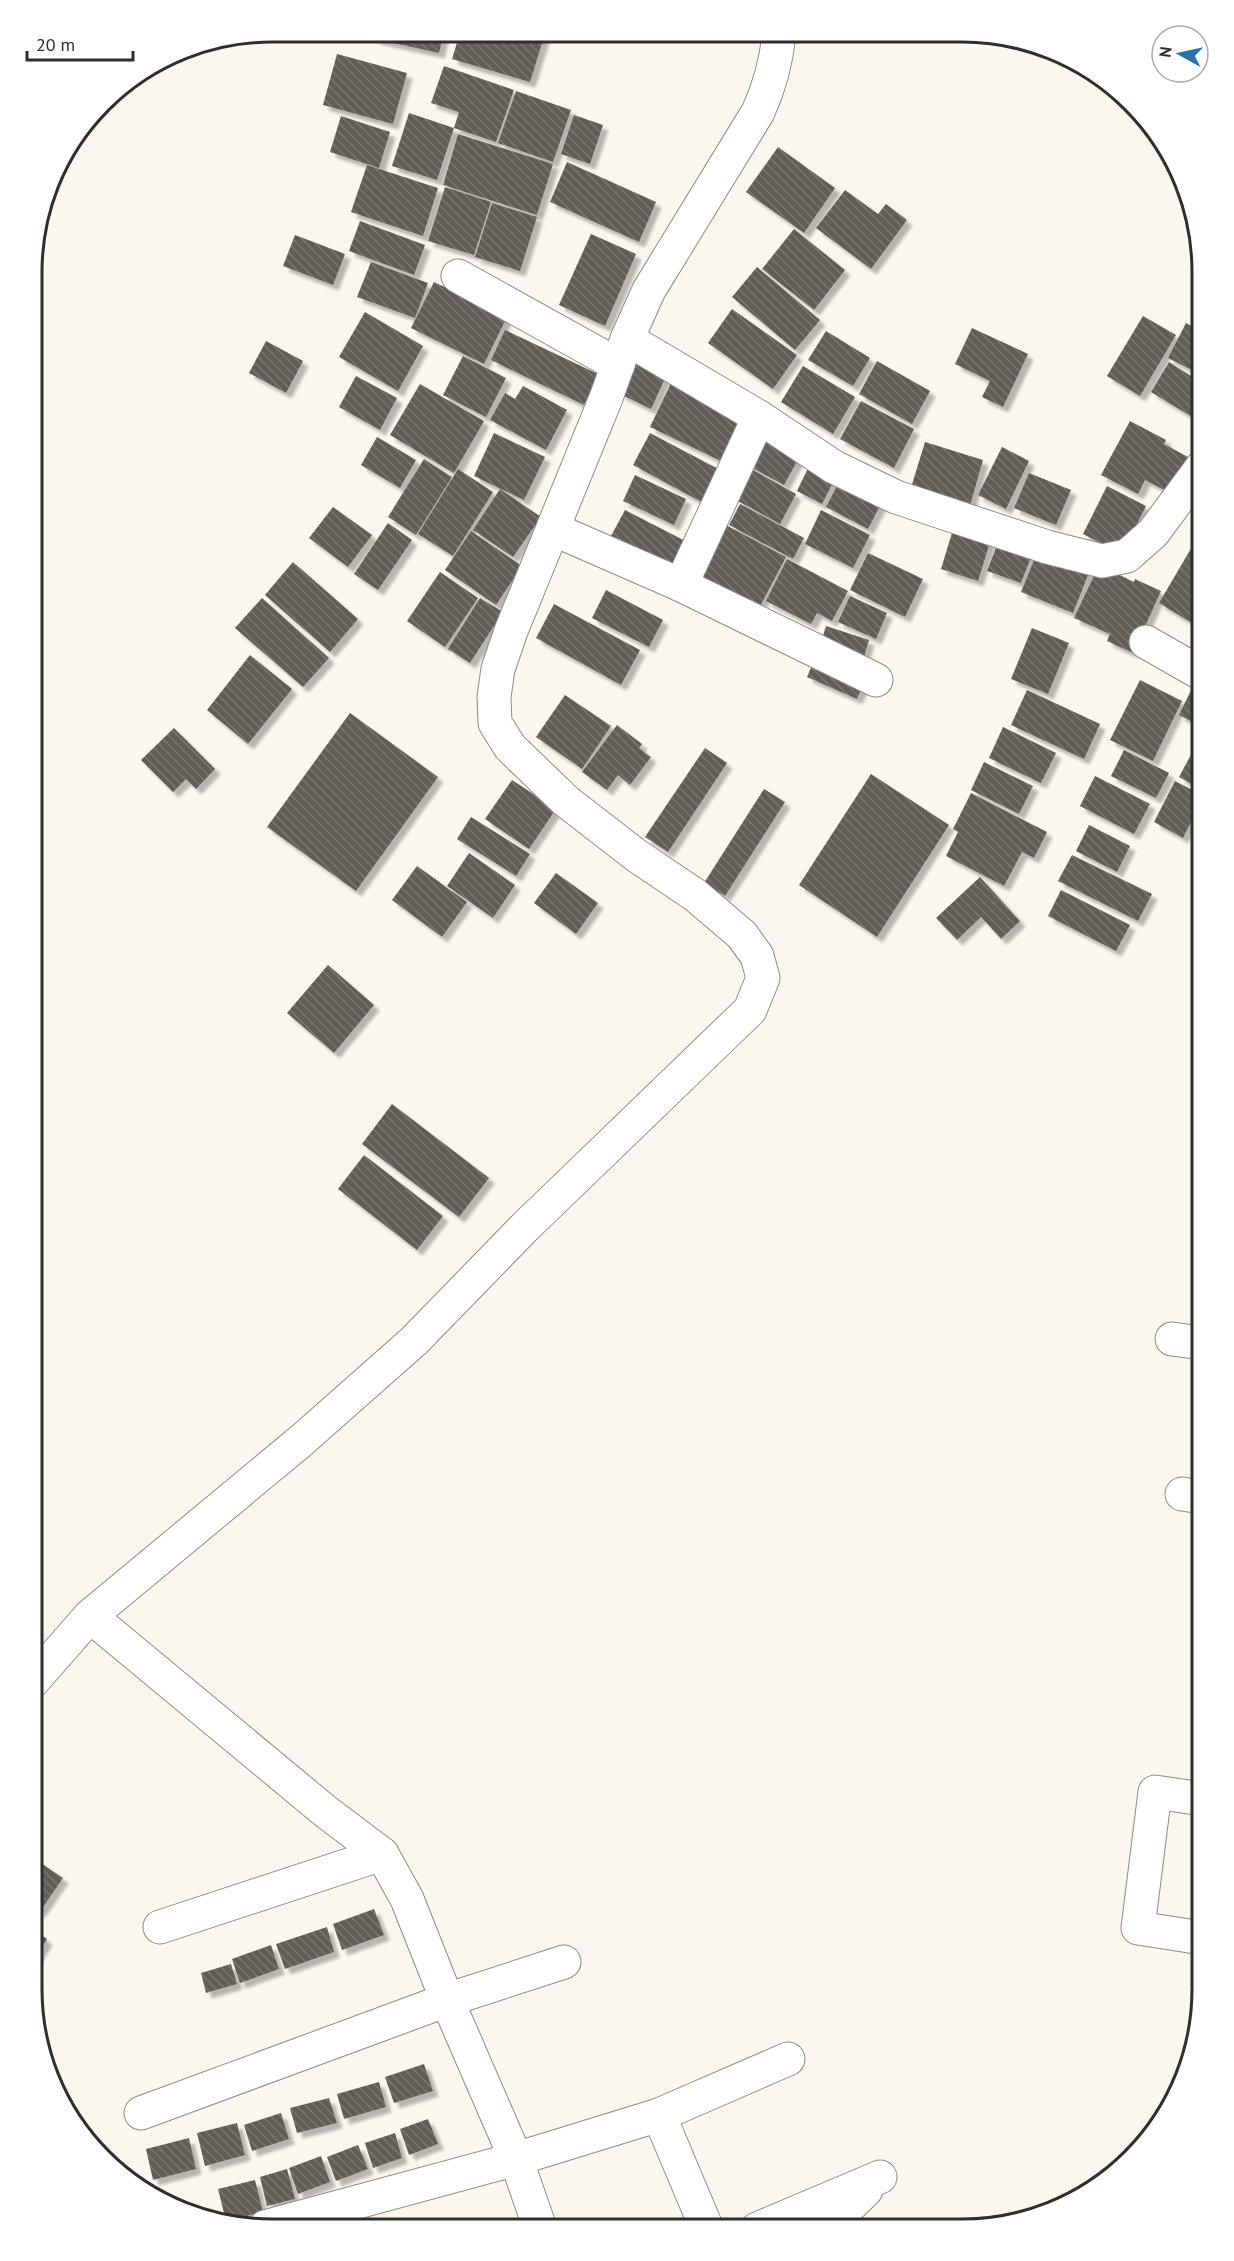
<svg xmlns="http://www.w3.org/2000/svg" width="1234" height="2261" viewBox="0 0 1234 2261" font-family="'PT Sans',sans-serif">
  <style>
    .building { fill: url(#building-back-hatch); filter: url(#shadow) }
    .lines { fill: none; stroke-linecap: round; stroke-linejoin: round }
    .minor-casing { stroke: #918c85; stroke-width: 35 }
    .minor { stroke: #fff; stroke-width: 33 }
    .rim { fill: none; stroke: #302e2b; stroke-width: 3 }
  </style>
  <defs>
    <pattern id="building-back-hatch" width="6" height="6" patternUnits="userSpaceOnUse" patternTransform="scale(1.5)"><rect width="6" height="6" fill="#625d57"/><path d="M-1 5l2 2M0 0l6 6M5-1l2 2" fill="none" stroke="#7a7671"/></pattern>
    <filter id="shadow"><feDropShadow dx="5.5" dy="5.5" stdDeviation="1.5" flood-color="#0004"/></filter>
  </defs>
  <rect width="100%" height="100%" fill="#fbf6ee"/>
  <g class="building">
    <polygon points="377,32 444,33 439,53 375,39"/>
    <polygon points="460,33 532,33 544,37 530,82 452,59"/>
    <polygon points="337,54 407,73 393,124 323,105"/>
    <polygon points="444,66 514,90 496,142 454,128 459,112 431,103"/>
    <polygon points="516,91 571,110 553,162 498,143"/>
    <polygon points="409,113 454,128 437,180 392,166"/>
    <polygon points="574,115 603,125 590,164 561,154"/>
    <polygon points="341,116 390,132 379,168 330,152"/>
    <polygon points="458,134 553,164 537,215 443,185"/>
    <polygon points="778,147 835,188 804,233 746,192"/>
    <polygon points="567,162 656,202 639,242 550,202"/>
    <polygon points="367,165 438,188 423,236 351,212"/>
    <polygon points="445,187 491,202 474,255 428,241"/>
    <polygon points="845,190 878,214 886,204 907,220 871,269 816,228"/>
    <polygon points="492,203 537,217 520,271 475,257"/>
    <polygon points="360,221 425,245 414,275 349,251"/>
    <polygon points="794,229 845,270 814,310 762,269"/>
    <polygon points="591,234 636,254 605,326 559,305"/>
    <polygon points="295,235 345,254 333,285 283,266"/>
    <polygon points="371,262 428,283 415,318 357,297"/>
    <polygon points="757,267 820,320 795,350 732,297"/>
    <polygon points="434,282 457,293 511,309 484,364 411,328"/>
    <polygon points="732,309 797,355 773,389 708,343"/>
    <polygon points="365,312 423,346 398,391 339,357"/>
    <polygon points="1143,316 1176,335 1140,396 1107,376"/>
    <polygon points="1186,323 1202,331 1202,375 1168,358"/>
    <polygon points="972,328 1028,354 1003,407 982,397 990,381 955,364"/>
    <polygon points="505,330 598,374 584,405 491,360"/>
    <polygon points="826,331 870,358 853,386 808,360"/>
    <polygon points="266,341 303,361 286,393 249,373"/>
    <polygon points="463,356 506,378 486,417 443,395"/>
    <polygon points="635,360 667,374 651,409 620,394"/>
    <polygon points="877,361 930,391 912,424 859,394"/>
    <polygon points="1169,362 1202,383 1202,423 1151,392"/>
    <polygon points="803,366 855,397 833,434 781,402"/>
    <polygon points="356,376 397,398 380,430 339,407"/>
    <polygon points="673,379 744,413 721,461 650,427"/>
    <polygon points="420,384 484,421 454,473 390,435"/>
    <polygon points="523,386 567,410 546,450 490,420 505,393 515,399"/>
    <polygon points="861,401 914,429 894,468 840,439"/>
    <polygon points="1130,421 1166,440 1164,444 1188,457 1170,493 1145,480 1138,494 1101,475"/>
    <polygon points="758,431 801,454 784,485 741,462"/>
    <polygon points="494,433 545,457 524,500 474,476"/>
    <polygon points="650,433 724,472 707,505 633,465"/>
    <polygon points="377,437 416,460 400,488 361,465"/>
    <polygon points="925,442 983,460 969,509 910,491"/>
    <polygon points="1002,447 1029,461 1006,509 978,495"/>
    <polygon points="424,459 452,477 416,535 388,517"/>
    <polygon points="812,460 838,473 822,504 797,491"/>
    <polygon points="458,469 493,492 453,556 418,534"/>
    <polygon points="753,470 796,494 780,524 736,500"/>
    <polygon points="1029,473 1071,490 1056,525 1014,508"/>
    <polygon points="635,475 686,499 674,525 623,501"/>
    <polygon points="842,476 884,498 868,529 826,507"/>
    <polygon points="1107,486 1146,506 1122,554 1083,534"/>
    <polygon points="500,489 541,517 513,557 473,530"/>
    <polygon points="740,504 804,538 793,559 729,525"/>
    <polygon points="333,507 372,535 348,567 309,538"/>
    <polygon points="625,510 693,545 680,571 611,536"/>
    <polygon points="821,510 870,535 853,568 805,544"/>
    <polygon points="388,523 412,540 378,590 354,574"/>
    <polygon points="722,523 786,557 756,614 693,580"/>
    <polygon points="955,523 992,536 978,581 941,569"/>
    <polygon points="471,531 522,566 496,605 445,570"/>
    <polygon points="999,540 1033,552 1021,583 987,571"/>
    <polygon points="1196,540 1202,544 1202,624 1200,628 1159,603"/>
    <polygon points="1039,548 1090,570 1073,613 1021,592"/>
    <polygon points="868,553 923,579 905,617 850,590"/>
    <polygon points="787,559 848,591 832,621 817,613 811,624 766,601"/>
    <polygon points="293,562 358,619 330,652 265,595"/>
    <polygon points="1099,565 1134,582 1135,579 1161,591 1133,653 1107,641 1110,634 1074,618"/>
    <polygon points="440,572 478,598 445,647 407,621"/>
    <polygon points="606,590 663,620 649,647 592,618"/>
    <polygon points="850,596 887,613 876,639 838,622"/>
    <polygon points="262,598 329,658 303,687 235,628"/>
    <polygon points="480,598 503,612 470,663 448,649"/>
    <polygon points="554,604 640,650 621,685 536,638"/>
    <polygon points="826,626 869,640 863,660 820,646"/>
    <polygon points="1032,628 1069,643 1048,694 1011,679"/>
    <polygon points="1202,631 1202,669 1184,657"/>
    <polygon points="250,655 292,689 248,744 207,710"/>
    <polygon points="816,656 866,678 857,699 807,677"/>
    <polygon points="1197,678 1202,681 1202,727 1179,715"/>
    <polygon points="1140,680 1182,701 1153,761 1110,740"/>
    <polygon points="1027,690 1100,724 1084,759 1011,725"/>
    <polygon points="565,695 611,726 582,769 536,737"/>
    <polygon points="350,713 438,777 356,891 267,827"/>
    <polygon points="617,725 642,744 639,748 651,757 630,785 618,775 607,790 582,772"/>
    <polygon points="1003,727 1056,753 1041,783 989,758"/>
    <polygon points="174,728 215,769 196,789 186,779 173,792 141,760"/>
    <polygon points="1202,734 1202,790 1179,777"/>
    <polygon points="705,748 727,763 668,852 645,837"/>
    <polygon points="1124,750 1169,773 1156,798 1111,776"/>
    <polygon points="984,762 1033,786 1019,814 971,790"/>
    <polygon points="871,774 949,825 877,937 799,885"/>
    <polygon points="1095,776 1150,804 1134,834 1080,806"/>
    <polygon points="512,780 556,809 529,849 485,819"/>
    <polygon points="1175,781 1202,795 1202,800 1183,838 1154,822"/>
    <polygon points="764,789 785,802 725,896 704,883"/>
    <polygon points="971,793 1047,832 1034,858 1022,852 1004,886 946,856 958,832 953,829"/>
    <polygon points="471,817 530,854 516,876 457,839"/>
    <polygon points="1089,825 1130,846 1117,872 1076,851"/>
    <polygon points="469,853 515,885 493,918 447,886"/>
    <polygon points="1072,855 1152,894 1138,921 1058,881"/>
    <polygon points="417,866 467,902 442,937 392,900"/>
    <polygon points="556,873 598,903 576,934 534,903"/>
    <polygon points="980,877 1020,921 1001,939 981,917 957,940 936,918"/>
    <polygon points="1061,890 1130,925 1116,951 1048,916"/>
    <polygon points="328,965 374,1005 334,1053 287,1013"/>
    <polygon points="392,1104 489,1178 459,1217 362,1144"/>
    <polygon points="364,1155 443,1216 417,1250 338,1189"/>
    <polygon points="32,1857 63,1878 39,1913 32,1908"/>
    <polygon points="374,1909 384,1935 342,1950 333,1924"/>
    <polygon points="327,1927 334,1952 285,1969 276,1944"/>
    <polygon points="35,1931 47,1939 32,1966 32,1937"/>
    <polygon points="271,1945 279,1969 240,1983 232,1959"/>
    <polygon points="231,1964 237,1984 206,1993 201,1973"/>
    <polygon points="424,2064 433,2091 394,2103 385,2077"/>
    <polygon points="379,2082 386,2107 344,2119 337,2094"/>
    <polygon points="329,2098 337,2123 297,2133 290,2108"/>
    <polygon points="281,2113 289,2139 252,2151 244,2125"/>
    <polygon points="428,2119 438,2144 409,2155 400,2129"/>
    <polygon points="237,2123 245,2155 205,2166 197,2133"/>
    <polygon points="395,2133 402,2158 373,2168 365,2143"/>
    <polygon points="189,2138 196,2169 153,2180 146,2149"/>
    <polygon points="358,2145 368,2169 336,2181 327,2157"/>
    <polygon points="321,2156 330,2182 298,2194 289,2168"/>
    <polygon points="287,2169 295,2199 267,2206 260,2177"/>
    <polygon points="255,2180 263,2212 226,2221 218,2189"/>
  </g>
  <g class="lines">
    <defs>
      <g id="minor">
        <polyline points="458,276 618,365"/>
        <polyline points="627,339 759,417 834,467 896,497 1047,547 1102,561 1127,556 1153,533 1202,467"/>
        <polyline points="553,529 681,585 876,680"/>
        <polyline points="681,585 759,417"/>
        <polyline points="1146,642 1202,674"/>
        <polyline points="1172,1339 1202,1343"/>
        <polyline points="1182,1494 1202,1497"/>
        <polyline points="90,1616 325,1811 382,1854 407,1899 447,2000 516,2159 540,2228"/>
        <path d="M 32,1682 L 90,1616 L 302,1440 L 414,1341 L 525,1227 L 750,1010 L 763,978 L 757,956 L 742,935 L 695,895 L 637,856 L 566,801 L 510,747 L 495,723 L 494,697 L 498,669 L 511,631 L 606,398 L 627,339 L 649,290 L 758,112 C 770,86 776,63 779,35"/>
        <polyline points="160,1927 382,1854"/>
        <polyline points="1202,1938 1138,1928 1155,1792 1202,1799"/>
        <polyline points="141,2113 447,2000 564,1962"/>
        <polyline points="659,2115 707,2229"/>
        <polyline points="265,2227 516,2159 659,2115 788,2059"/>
        <polyline points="757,2229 880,2177"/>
        <polyline points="826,2229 866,2190"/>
      </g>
    </defs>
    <use href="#minor" class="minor-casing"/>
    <use href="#minor" class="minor"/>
  </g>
  <path d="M0 0H1234V2261H0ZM272 42H962A230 230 0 0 1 1192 272V1989A230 230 0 0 1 962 2219H272A230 230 0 0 1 42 1989V272A230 230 0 0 1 272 42Z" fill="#fff" fill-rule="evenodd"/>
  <path class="rim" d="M272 42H962A230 230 0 0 1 1192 272V1989A230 230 0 0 1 962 2219H272A230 230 0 0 1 42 1989V272A230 230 0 0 1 272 42Z"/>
  <g transform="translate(1180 54) rotate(278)"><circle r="28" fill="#ffffff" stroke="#acabaa" stroke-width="1.5"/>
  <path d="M0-4.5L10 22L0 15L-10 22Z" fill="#2d71a6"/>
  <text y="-9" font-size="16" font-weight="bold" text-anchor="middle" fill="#302e2b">N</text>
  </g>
  <path d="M27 51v9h106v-9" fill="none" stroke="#302e2b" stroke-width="3"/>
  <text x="36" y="51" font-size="18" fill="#302e2b" stroke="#ffffff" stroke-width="4.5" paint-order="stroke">20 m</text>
</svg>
